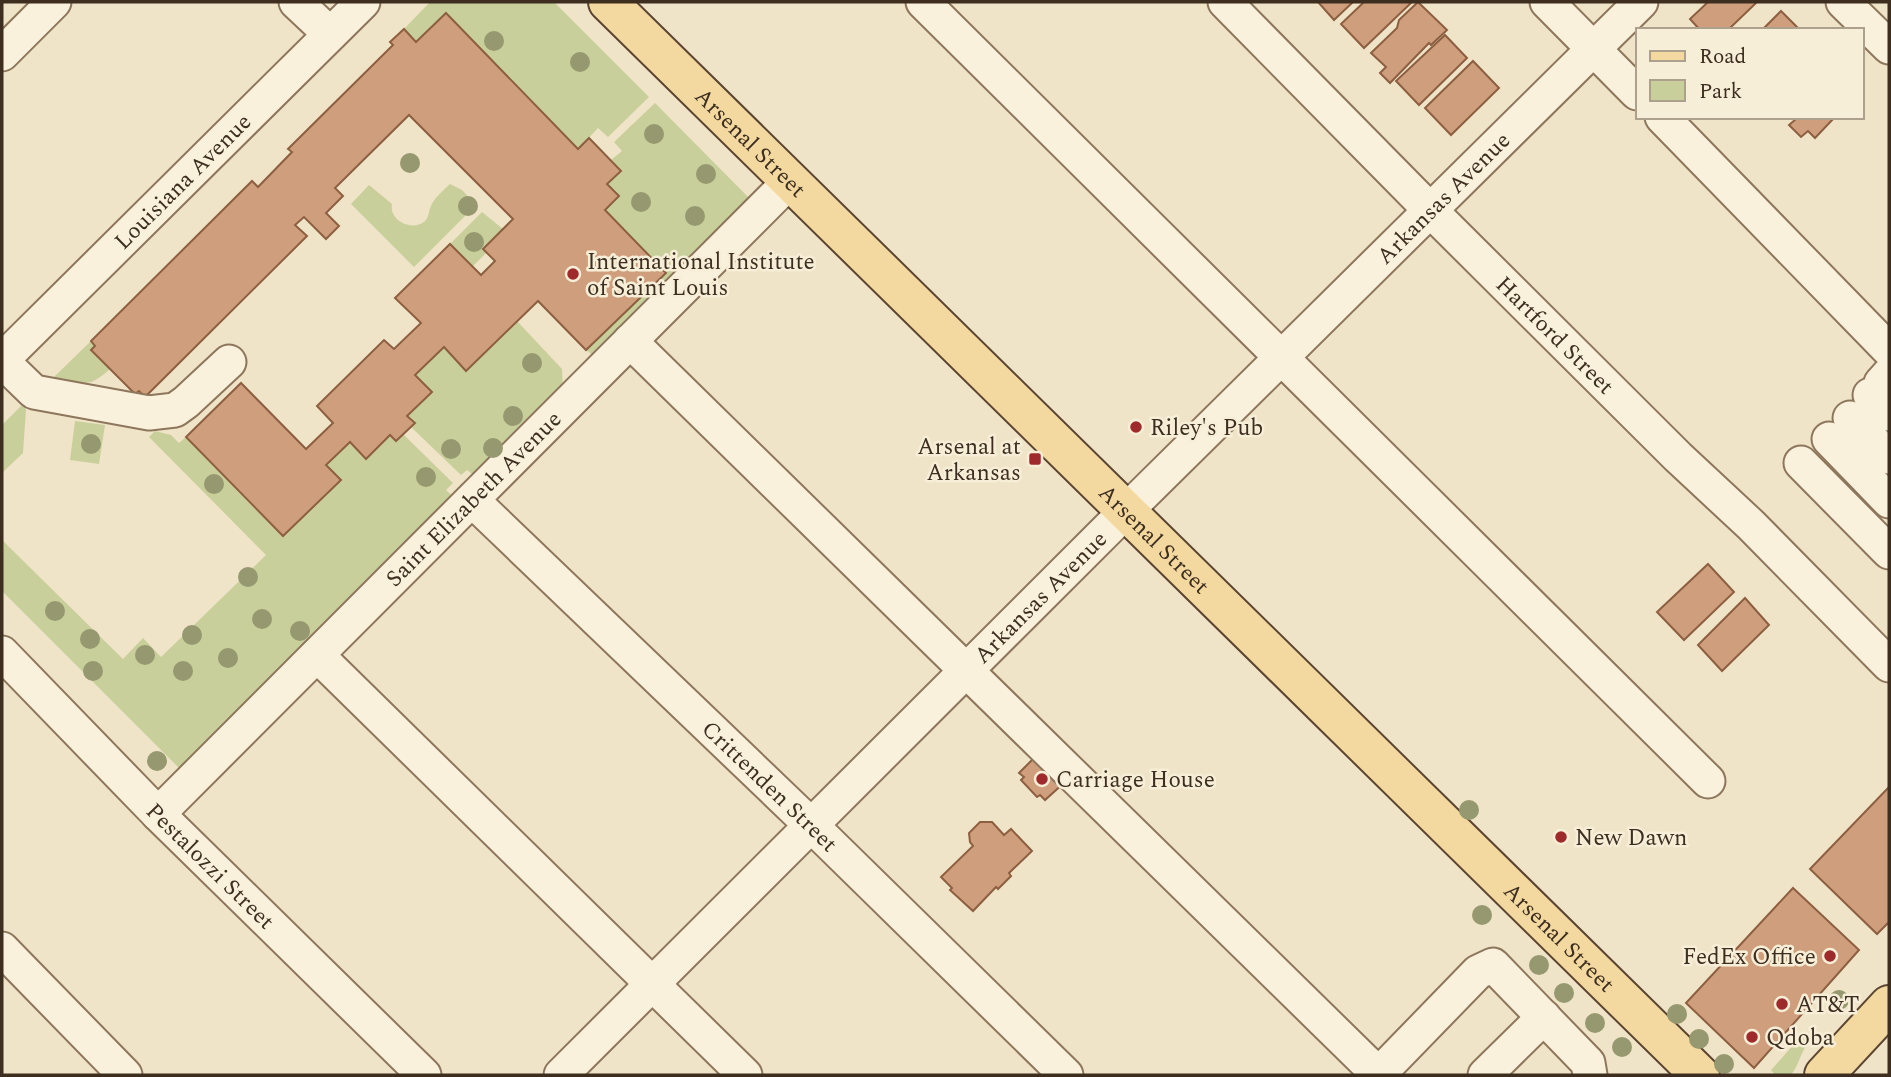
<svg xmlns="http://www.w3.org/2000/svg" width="1891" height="1077" viewBox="0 0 1891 1077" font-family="Spectral,serif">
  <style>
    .green { fill: #c9cf9b }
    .building { fill: #cf9f7d; stroke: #8d5f41; stroke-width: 2 }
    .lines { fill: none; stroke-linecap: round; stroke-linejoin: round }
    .minor-casing { stroke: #8d765c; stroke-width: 37 }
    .major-casing { stroke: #5b4430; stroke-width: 42 }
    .minor { stroke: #faf1dc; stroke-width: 33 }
    .major { stroke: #f3d9a0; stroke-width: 38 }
    .tree { fill: #96986f }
    .poi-dot { fill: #9e2a2b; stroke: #f7eed8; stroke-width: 2.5 }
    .labels { text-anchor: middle; stroke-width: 5; stroke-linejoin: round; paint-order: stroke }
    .street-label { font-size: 23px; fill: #3d2e20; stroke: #f7eed8 }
    .poi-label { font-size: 23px; fill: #3d2e20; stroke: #f7eed8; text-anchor: start }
  </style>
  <rect width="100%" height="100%" fill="#f0e4c8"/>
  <g class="green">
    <polygon points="430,2 554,2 649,97 608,137 598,128 578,149 446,14 416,42 404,29"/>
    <polygon points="655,103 754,203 594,356 586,350 666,273 605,210 607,184 621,171 611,160 622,151 614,142"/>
    <path d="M 450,184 L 462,190 L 476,205 L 414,267 L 351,204 L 369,185 L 392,204 C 389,221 411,231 424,222 C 430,217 428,211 431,206 C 434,198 444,190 450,184 Z"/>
    <polygon points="482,212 503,229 483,249 486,253 473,266 450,244"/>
    <polygon points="517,321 562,369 563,389 476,477 467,470 461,475 411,427 414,423 407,416 432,392 415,375 444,347 467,371"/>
    <path d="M 91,341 L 95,346 L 91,350 L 110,369 C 87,390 82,383 53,378 Z"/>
    <polygon points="23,404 26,410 23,453 2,473 2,425"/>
    <polygon points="75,421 105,425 99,464 70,460"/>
    <polygon points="155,431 171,435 179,443 186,437 283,536 340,480 326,465 350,442 366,459 390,435 396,441 403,434 453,483 446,490 455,498 181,770 2,591 2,540 123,659 143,638 161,657 266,555 149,437"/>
    <path d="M 1803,1034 L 1811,1040 C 1800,1051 1800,1064 1791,1075 L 1775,1075 L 1771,1070 Z"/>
  </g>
  <g class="building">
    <polygon points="1318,2 1353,2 1334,20"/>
    <polygon points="1364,2 1412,2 1364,48 1341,24"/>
    <polygon points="1418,2 1447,30 1431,45 1429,43 1390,83 1380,73 1386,67 1371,53 1397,28 1399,20"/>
    <polygon points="1708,2 1757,2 1728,30 1700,30 1690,19"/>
    <polygon points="1781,11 1800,30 1762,30"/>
    <polygon points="446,13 578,149 589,138 621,171 607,184 619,196 605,210 666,273 586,350 538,301 466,371 444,347 415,375 432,392 407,416 415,423 396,441 390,435 366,459 350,442 326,465 341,480 283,536 186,437 241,383 306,449 333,423 317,406 384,340 394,349 421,323 395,298 450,244 481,275 495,261 483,249 513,219 409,115 335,188 343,196 326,213 339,226 326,239 304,217 295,225 307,236 145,397 139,391 135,394 91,350 95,346 91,341 252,181 258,187 292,152 288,149 393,45 390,42 404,29 416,42"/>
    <polygon points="1445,35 1467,58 1419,105 1396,81"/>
    <polygon points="1473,61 1499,88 1451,135 1425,108"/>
    <polygon points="1794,117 1835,117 1815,138 1808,131 1801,137 1789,125 1796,119"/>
    <polygon points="1708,564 1734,592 1684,640 1657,612"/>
    <polygon points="1745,598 1769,625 1722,671 1698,645"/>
    <polygon points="1037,755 1065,782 1045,800 1040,795 1037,797 1021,780 1024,777 1019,773"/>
    <polygon points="1889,787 1889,922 1877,934 1810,869"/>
    <polygon points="980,822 992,822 1004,835 1011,829 1032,851 1009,873 1011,876 998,889 996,887 973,911 950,890 952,888 941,877 973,846 970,842 969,833"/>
    <polygon points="1793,888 1859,950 1754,1068 1686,1003"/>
  </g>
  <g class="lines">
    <defs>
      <g id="minor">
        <polyline points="296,2 330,34"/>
        <polyline points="923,2 1708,781"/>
        <path id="s1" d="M 1225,2 L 1430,210 L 1678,457 L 1751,525 L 1889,665"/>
        <polyline points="1547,2 1637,93"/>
        <polyline points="1843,2 1889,47"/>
        <polyline points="2,54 54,2"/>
        <polyline points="1662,117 1889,350"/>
        <polyline points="630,341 1379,1075"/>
        <path id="s2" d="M 2,360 L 363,2"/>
        <polyline points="2,361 34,392 149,413 175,410 186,402 229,362"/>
        <polyline points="1881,383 1889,374"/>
        <polyline points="1870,395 1889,414"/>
        <polyline points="1850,418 1889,457"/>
        <polyline points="1829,439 1889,501"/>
        <polyline points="1801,463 1889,552"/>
        <path id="s3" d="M 472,500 L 812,826 L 1066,1075"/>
        <path id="s4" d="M 2,653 L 158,814 L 424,1075"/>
        <polyline points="317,655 745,1075"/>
        <path id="s5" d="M 158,814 L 790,181"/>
        <polyline points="2,949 125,1075"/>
        <path id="s6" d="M 561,1075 L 1126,511 L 1641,2"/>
        <polyline points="1378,1075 1478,972 1493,965 1588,1063 1590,1075"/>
        <polyline points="1485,1075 1544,1017"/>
      </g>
      <g id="major">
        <path id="s7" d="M 608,2 L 1700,1075"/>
        <polyline points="1824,1075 1889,1005"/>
      </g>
    </defs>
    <use href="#minor" class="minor-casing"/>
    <use href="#major" class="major-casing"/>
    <use href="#minor" class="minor"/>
    <use href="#major" class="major"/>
  </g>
  <g class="tree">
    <circle cx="494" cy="41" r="10"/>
    <circle cx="580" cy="62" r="10"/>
    <circle cx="654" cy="134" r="10"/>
    <circle cx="410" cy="163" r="10"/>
    <circle cx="706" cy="174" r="10"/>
    <circle cx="641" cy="202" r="10"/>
    <circle cx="468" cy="206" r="10"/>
    <circle cx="695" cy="216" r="10"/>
    <circle cx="474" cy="242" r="10"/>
    <circle cx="532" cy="363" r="10"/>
    <circle cx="513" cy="416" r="10"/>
    <circle cx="91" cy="444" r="10"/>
    <circle cx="493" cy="448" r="10"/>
    <circle cx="451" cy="449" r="10"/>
    <circle cx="426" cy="477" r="10"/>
    <circle cx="214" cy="484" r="10"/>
    <circle cx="248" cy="577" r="10"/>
    <circle cx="55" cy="611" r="10"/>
    <circle cx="262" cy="619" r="10"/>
    <circle cx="300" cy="631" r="10"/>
    <circle cx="192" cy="635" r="10"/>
    <circle cx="90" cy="639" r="10"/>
    <circle cx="145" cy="655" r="10"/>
    <circle cx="228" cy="658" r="10"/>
    <circle cx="93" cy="671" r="10"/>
    <circle cx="183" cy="671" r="10"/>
    <circle cx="157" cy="761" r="10"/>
    <circle cx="1469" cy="810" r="10"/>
    <circle cx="1482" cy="915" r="10"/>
    <circle cx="1539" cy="965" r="10"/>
    <circle cx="1564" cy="993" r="10"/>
    <circle cx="1839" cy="1000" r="10"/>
    <circle cx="1677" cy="1014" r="10"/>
    <circle cx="1595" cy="1023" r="10"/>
    <circle cx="1699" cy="1039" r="10"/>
    <circle cx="1622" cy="1047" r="10"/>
    <circle cx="1724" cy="1064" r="10"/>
  </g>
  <g class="poi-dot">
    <circle cx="573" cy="274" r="7"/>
    <circle cx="1136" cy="427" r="7"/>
    <rect x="1028" y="452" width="14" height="14" rx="3.5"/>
    <circle cx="1042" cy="779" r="7"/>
    <circle cx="1561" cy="837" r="7"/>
    <circle cx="1830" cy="956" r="7"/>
    <circle cx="1782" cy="1004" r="7"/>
    <circle cx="1752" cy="1037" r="7"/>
  </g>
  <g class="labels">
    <g class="street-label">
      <text dy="8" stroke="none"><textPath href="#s7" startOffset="200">Arsenal Street</textPath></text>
      <text dy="8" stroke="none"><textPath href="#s2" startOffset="254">Louisiana Avenue</textPath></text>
      <text dy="8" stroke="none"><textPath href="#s6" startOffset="1244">Arkansas Avenue</textPath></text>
      <text dy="8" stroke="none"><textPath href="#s1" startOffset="469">Hartford Street</textPath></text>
      <text dy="8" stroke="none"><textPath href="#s5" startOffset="446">Saint Elizabeth Avenue</textPath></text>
      <text dy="8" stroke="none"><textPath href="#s7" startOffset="766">Arsenal Street</textPath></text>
      <text dy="8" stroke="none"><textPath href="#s6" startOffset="677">Arkansas Avenue</textPath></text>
      <text dy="8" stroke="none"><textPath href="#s3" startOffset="413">Crittenden Street</textPath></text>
      <text dy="8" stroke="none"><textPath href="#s4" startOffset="298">Pestalozzi Street</textPath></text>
      <text dy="8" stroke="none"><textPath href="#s7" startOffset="1334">Arsenal Street</textPath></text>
    </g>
    <g class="poi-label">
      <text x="587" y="269">International Institute<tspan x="587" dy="26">of Saint Louis</tspan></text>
      <text x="1150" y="435">Riley's Pub</text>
      <text x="1021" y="454" text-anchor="end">Arsenal at<tspan x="1021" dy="26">Arkansas</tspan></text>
      <text x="1056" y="787">Carriage House</text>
      <text x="1575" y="845">New Dawn</text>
      <text x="1816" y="964" text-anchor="end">FedEx Office</text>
      <text x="1796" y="1012">AT&amp;T</text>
      <text x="1766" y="1045">Qdoba</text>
    </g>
  </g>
  <rect width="1891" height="1077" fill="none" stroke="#3d2e20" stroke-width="7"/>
  <rect x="1636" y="28" width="228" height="91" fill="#f7eed8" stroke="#ada18e" stroke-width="2"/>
  <rect x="1650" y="51" width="35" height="10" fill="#f3d9a0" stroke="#ada18e" stroke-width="2"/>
  <text x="1699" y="63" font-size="21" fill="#3d2e20">Road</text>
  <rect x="1650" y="80" width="35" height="21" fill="#c9cf9b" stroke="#ada18e" stroke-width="2"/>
  <text x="1699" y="98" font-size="21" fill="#3d2e20">Park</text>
</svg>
